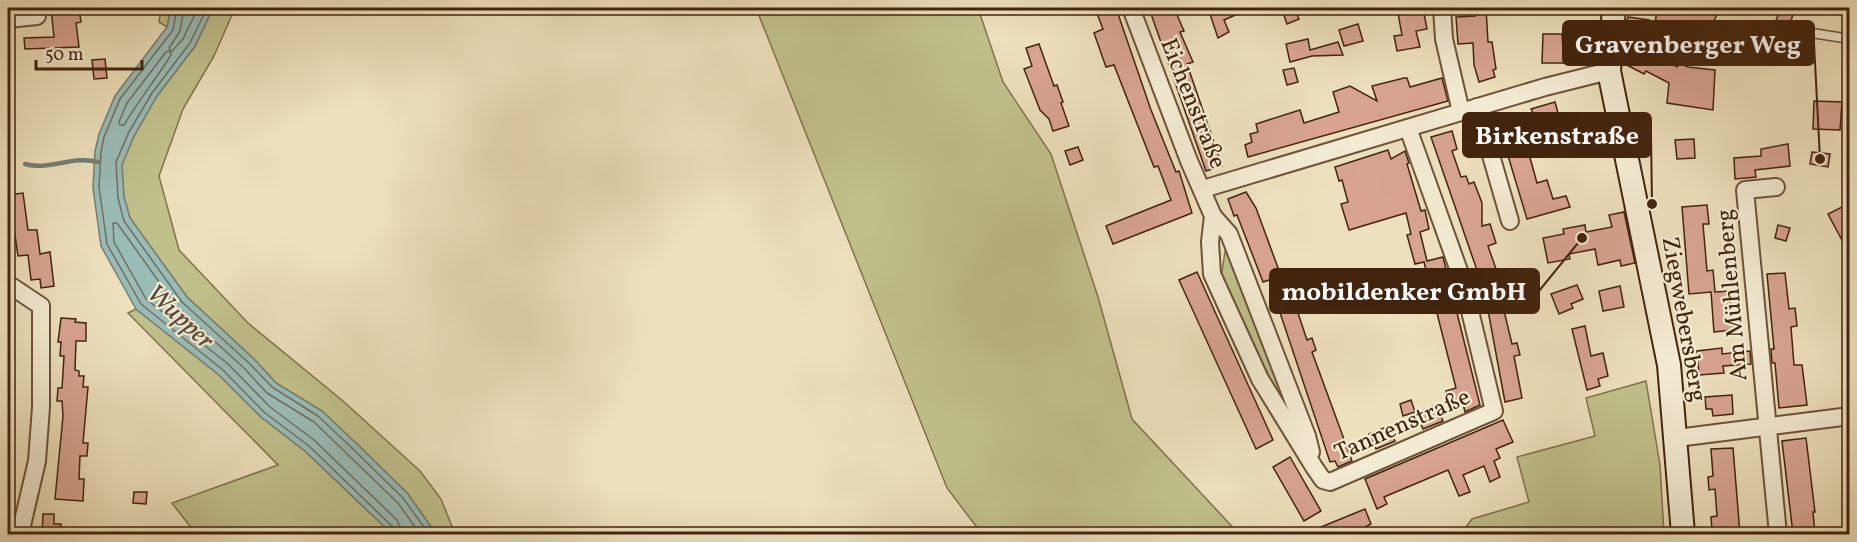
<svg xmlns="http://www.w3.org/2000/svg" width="1857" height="542" viewBox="0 0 1857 542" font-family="Vollkorn,serif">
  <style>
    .green { fill: #c0c08b; stroke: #81724c; stroke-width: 1.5 }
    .water { fill: #9abcb7; stroke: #777f73; stroke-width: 1.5 }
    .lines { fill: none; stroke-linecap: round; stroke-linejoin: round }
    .shore { stroke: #6e7062; stroke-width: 1.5 }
    .stream { stroke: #777f73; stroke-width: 4.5 }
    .building { fill: #d8a491; stroke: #42240e; stroke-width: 1.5 }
    .service-casing { stroke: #6d533a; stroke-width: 11 }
    .minor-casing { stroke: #6d533a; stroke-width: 20 }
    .secondary-casing { stroke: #42240e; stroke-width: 26 }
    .service { stroke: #f3ebd3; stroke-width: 8 }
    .minor { stroke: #f3ebd3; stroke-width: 16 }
    .secondary { stroke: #f3ebd3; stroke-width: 22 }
    .labels { text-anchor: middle; stroke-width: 4.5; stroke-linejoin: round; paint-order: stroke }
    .street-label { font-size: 24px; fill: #42240e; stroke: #f3ebd3 }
    .water-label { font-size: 26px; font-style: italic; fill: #584a38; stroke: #f3ebd3 }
    .leader { fill: none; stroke: #42240e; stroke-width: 2 }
    .callout-dot { fill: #42240e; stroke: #f3ebd3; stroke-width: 2 }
    .callout { fill: #42240e; stroke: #42240e; stroke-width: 2 }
    .callout-label { font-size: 26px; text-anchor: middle; font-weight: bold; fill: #fff }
  </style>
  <rect width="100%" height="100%" fill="#ede0bc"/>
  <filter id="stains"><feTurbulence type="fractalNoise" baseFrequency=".00333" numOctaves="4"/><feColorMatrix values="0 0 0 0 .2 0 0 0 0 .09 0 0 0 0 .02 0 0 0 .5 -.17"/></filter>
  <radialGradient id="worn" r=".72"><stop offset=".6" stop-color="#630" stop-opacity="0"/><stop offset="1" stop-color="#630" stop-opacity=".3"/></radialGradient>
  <g class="green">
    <polygon points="161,8 171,8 167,27 159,22"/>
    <polygon points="213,8 235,8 214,56 183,109 159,176 179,250 248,323 343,401 420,471 441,499 455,534 436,534 408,494 357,444 322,411 276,383 254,359 187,297 130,218 124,197 121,165 134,136 157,96 195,46"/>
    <polygon points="756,8 978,8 1003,82 1051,154 1098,297 1132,419 1239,534 982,534 947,488"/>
    <polygon points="1227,239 1292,408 1285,412 1252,350 1221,278"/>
    <polygon points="136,309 219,375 261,417 305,451 392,534 196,534 172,503 278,465 128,313"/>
    <polygon points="1646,381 1660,465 1664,534 1461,534 1472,519 1529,502 1517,457 1595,436 1586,398"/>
  </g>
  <polygon class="water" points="171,8 213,8 195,46 157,96 134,136 122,165 124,197 130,218 187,297 254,359 276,383 322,411 357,444 408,494 436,534 392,534 305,451 261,417 219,375 136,309 101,246 93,188 95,151 99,134 115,96 167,27"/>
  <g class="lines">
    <g class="shore">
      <polyline points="177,8 173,30 120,99 104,137 101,152 99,187 107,244 141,304 223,370 265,413 309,446 394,528 396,534"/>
      <polyline points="184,8 180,31 169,48 171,52 183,39 198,8"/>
      <polyline points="207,8 190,43 152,93 129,132 116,162 118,198 124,221 182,302 249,363 272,387 318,416 353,449 403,498 429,534"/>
      <path d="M 170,51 L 171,55 C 156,79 139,100 124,125 L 120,125 L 119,122 L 127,103 L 166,52 Z"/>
      <polyline points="403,534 397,520 314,440 270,407 228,364 146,299 114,242 113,223 117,223 177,307 244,368 267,393 314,422 398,503 420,534"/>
    </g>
    <path class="stream" d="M 25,164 C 49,171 73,155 98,162"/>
  </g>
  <g class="building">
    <polygon points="51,8 79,9 81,22 76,23 79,47 25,49 24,38 54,37"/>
    <polygon points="1095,8 1116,8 1151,110 1176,172 1179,171 1192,213 1113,244 1106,226 1171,200 1158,166 1154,167 1114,65 1106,67 1094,33 1103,29"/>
    <polygon points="1149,8 1174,8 1184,31 1180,32 1193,62 1187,64 1222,166 1206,171"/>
    <polygon points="1208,8 1251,8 1224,20 1229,32 1218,38"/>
    <polygon points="1289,8 1294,8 1299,19 1287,24 1282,10"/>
    <polygon points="1397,8 1423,8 1427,29 1416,31 1420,47 1397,51 1394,36 1402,35"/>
    <polygon points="1474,8 1486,8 1488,42 1492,42 1496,69 1493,70 1495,77 1479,82 1474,65 1473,43 1458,44 1456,17 1475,16"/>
    <polygon points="1657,8 1697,8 1719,10 1709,32 1655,25"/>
    <polygon points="1781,8 1795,8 1790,24 1786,26 1768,60 1763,58 1765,52 1751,51 1751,45 1712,39 1714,23 1744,27 1744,33 1770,35"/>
    <polygon points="1628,17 1649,20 1647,32 1626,26"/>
    <polygon points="1358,24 1363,41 1344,46 1339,30"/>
    <polygon points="1543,34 1562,34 1564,63 1542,63"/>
    <polygon points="1308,39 1310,50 1338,42 1343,55 1312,56 1290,62 1286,44"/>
    <polygon points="1629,40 1645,44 1645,48 1677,67 1679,63 1688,67 1715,70 1713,110 1667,103 1669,83 1646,71 1644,74 1623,63"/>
    <polygon points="1039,44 1054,86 1057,85 1063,102 1061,103 1069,126 1053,131 1049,119 1040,110 1024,69 1032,66 1026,48"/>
    <polygon points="105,59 107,78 94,79 92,60"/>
    <polygon points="1294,68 1298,82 1287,85 1283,70"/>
    <polygon points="1404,78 1407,78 1410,87 1442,78 1448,101 1248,157 1245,145 1252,142 1250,134 1258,132 1256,124 1300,110 1304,123 1339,112 1333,92 1350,86 1377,101 1372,86"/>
    <polygon points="1814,101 1842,102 1840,130 1813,129"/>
    <polygon points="1555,102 1561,124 1524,136 1537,183 1547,180 1553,199 1566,196 1570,207 1527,219 1500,129 1519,122 1518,118 1533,113 1531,109"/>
    <polygon points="1452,131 1457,149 1452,151 1461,177 1466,176 1469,184 1474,182 1482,203 1482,226 1490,224 1496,243 1488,246 1503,289 1499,290 1512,344 1517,343 1520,355 1514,356 1522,398 1505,402 1487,305 1489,305 1431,137"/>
    <polygon points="1694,139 1695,158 1677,159 1675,140"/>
    <polygon points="1788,144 1790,166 1755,170 1756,177 1735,179 1734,158 1761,156 1761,149"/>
    <polygon points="1078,147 1083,160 1070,165 1065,151"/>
    <polygon points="1388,150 1391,159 1405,151 1409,163 1407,164 1421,211 1425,210 1429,229 1420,232 1427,261 1443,257 1480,405 1465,412 1462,400 1449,404 1446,391 1456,388 1424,262 1415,264 1407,235 1411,234 1406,213 1349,230 1341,204 1348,202 1342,180 1339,181 1335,167"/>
    <polygon points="1812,152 1830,154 1828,167 1810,164"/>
    <polygon points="1246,192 1256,208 1281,276 1287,297 1292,295 1307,340 1312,338 1316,350 1312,352 1352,461 1338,467 1335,461 1330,462 1269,280 1263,282 1237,215 1234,216 1228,199"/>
    <polygon points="23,193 28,230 37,230 40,254 50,252 54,286 41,288 40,279 31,280 28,255 18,256 13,222 8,223 8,195"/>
    <polygon points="1850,203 1850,255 1828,214"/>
    <polygon points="1707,205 1709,224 1703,224 1707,271 1713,270 1715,292 1729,291 1733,330 1714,332 1711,292 1689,294 1682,207"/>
    <polygon points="1624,212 1635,263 1621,266 1620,260 1598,265 1595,249 1569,254 1570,259 1548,263 1543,238 1564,234 1563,229 1585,225 1586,232 1612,227 1609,215"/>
    <polygon points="1778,225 1790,228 1786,241 1775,238"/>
    <polygon points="1197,272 1273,440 1256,449 1179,280"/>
    <polygon points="1785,273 1789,309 1795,308 1797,326 1791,327 1794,365 1802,365 1807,405 1779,408 1775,363 1772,363 1771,349 1774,349 1767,274"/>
    <polygon points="1577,285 1583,299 1571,304 1573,308 1559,314 1551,294"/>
    <polygon points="1620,286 1624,307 1603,311 1599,291"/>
    <polygon points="61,318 76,319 75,322 86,323 86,341 76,341 75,370 79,371 79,376 84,376 83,387 88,387 83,443 88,443 87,456 80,456 79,479 84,479 83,501 55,499 63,416 62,401 57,401 58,388 62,388 64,356 60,356 61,342 58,342"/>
    <polygon points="1585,326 1591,356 1603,353 1608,376 1598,379 1600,386 1587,390 1572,329"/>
    <polygon points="1722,348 1722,354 1750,351 1751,364 1723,366 1724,373 1699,375 1697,351"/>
    <polygon points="1732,395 1733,414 1713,416 1712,409 1706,409 1705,397"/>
    <polygon points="1411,400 1415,412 1403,416 1400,404"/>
    <polygon points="1436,405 1443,421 1423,429 1416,413"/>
    <polygon points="1503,420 1513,442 1496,449 1500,458 1494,461 1500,477 1490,482 1484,466 1463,475 1470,492 1459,496 1448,470 1384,497 1387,504 1377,509 1365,479"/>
    <polygon points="1389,426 1395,441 1376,449 1369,434"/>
    <polygon points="1806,438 1815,512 1813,512 1815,534 1793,534 1782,441"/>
    <polygon points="1733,448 1740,534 1718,534 1718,529 1712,530 1711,517 1717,516 1715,489 1709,490 1708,477 1713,476 1711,449"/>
    <polygon points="1290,457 1321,511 1304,521 1273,467"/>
    <polygon points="134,492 147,492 146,504 133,503"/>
    <polygon points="1365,509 1371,524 1360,530 1351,534 1304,534"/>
    <polygon points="43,514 54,514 54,524 61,524 61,534 42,534"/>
  </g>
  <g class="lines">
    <defs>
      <g id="service">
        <polyline points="1613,30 1638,35 1690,54"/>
        <polyline points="1793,30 1850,39"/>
      </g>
      <g id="minor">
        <polyline points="1131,8 1189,161 1213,216 1210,242 1212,274 1260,379 1314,467 1323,480 1330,482 1494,411 1463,282 1408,128"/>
        <polyline points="1442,8 1444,39 1461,112"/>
        <polyline points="8,19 37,16"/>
        <polyline points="1477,107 1510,221"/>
        <polyline points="1776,187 1745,190 1778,534"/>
        <polyline points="1203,189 1545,87 1609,71"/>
        <polyline points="1213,216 1229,234 1307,436 1311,452"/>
        <polyline points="8,284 41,306 41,407 37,461 20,534"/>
        <polyline points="1677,438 1850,416"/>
      </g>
      <polyline id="secondary" points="1614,8 1609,71 1669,365 1683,534"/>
    </defs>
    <use href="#service" class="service-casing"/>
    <use href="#minor" class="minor-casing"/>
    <use href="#secondary" class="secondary-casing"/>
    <use href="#service" class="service"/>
    <use href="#minor" class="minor"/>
    <use href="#secondary" class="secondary"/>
  </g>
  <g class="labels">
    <g class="street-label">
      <text transform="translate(1194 103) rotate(68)" y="8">Eichenstraße</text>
      <text transform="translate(1731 295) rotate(-95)" y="8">Am Mühlenberg</text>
      <text transform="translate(1685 319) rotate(80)" y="8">Ziegwebersberg</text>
      <text transform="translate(1402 424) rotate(-24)" y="8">Tannenstraße</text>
    </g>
    <g class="water-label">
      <text transform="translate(181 316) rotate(43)" y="9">Wupper</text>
    </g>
  </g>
  <path class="leader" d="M1820 159L1814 43M1652 204L1651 135M1582 238L1539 291"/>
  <g class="callout-dot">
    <circle cx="1820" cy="159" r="6"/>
    <circle cx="1652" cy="204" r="6"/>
    <circle cx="1582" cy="238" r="6"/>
  </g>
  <g class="callout">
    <rect x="1563" y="21" width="251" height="44" rx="6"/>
    <rect x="1463" y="113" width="188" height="44" rx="6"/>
    <rect x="1270" y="269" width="269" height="44" rx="6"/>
  </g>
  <g class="callout-label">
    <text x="1688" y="53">Gravenberger Weg</text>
    <text x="1557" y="144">Birkenstraße</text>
    <text x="1404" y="300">mobildenker GmbH</text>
  </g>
  <rect width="1857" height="542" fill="none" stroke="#ede0bc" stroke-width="30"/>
  <rect x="9" y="9" width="1839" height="524" fill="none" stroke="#42240e" stroke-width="3"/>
  <rect x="15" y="15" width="1827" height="512" fill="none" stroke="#42240e" stroke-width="1.5"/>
  <path d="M36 60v9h106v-9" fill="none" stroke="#42240e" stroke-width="3"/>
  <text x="45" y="60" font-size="18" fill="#42240e" stroke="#f3ebd3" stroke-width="4.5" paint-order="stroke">50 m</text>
  <rect width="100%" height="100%" filter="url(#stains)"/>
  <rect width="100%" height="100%" fill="url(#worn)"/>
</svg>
